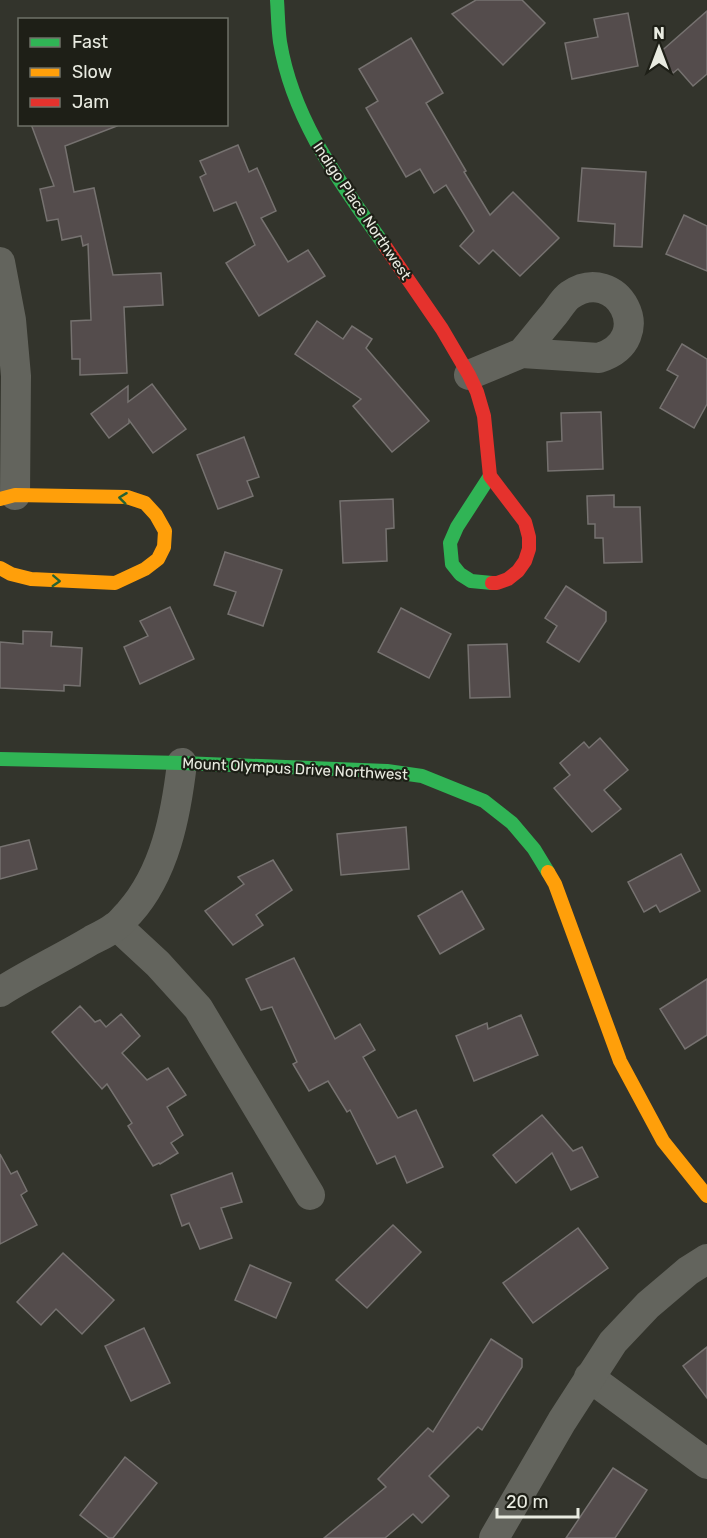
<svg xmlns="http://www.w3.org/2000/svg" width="707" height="1538" viewBox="0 0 707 1538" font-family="Rubik,sans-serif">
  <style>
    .building { fill: #544c4c; stroke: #767270; stroke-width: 1.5 }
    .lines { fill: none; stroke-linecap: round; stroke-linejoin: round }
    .street { stroke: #63645d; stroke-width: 30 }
    .fast { stroke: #30b455; stroke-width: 14 }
    .slow { stroke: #ff9f0a; stroke-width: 14 }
    .jam { stroke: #e5322d; stroke-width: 14 }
    .oneway { stroke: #266233 }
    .labels { text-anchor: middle; stroke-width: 4.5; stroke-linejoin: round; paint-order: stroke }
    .street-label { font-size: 15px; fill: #e9ebe1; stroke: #1e1f17 }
  </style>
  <rect width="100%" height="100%" fill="#33342c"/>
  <g class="building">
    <polygon points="476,0 522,0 545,23 503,65 452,14"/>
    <polygon points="707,11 707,74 693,86 678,69 673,73 657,55"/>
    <polygon points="628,13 638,66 572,79 565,43 598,37 594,19"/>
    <polygon points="411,38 443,93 426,103 466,171 464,172 490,215 513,192 559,238 520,276 493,250 479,264 460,246 474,231 446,185 434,193 420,169 406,177 366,108 378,101 359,69"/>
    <polygon points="31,124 117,124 117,126 65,146 74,192 94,188 113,275 161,273 163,305 124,307 127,373 80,375 80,359 72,359 71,321 91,320 88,244 83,246 81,236 62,240 58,219 47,221 40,189 54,186"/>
    <polygon points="238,145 249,172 257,168 276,211 261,218 288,262 308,250 325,276 259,316 226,263 255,245 236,202 214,211 200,177 206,174 200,161"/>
    <polygon points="582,168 646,172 642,247 614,246 615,224 578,221"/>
    <polygon points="684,215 707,226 707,271 666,254"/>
    <polygon points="317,321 343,339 352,326 372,339 366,348 429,421 392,452 353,406 361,399 295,354"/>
    <polygon points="682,344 707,359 707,404 694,428 660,408 678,376 667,370"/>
    <polygon points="152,384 186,429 153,453 129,420 129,423 109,438 91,414 128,386 128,402"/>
    <polygon points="601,412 603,469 548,471 547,442 562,441 561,413"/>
    <polygon points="244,437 259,477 247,481 253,496 218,509 197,455"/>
    <polygon points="614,495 614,507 640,507 642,562 604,563 603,538 595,538 595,524 588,524 587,496"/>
    <polygon points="393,499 394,528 386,529 387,561 343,563 340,501"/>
    <polygon points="225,552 282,570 263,626 228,614 236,592 214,585"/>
    <polygon points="566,586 606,612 606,621 579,662 547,642 557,626 545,618"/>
    <polygon points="170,607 194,659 140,684 124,647 148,636 140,621"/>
    <polygon points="401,608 451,634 429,678 378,652"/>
    <polygon points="23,631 52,632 51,646 82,648 80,686 64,685 64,691 0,688 0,642 23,644"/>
    <polygon points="507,644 510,697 470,698 468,645"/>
    <polygon points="600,738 628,770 604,790 621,809 592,832 554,788 570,775 560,763 584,742 589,748"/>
    <polygon points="406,827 409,869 341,875 337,834"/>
    <polygon points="29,840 37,869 0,879 0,847"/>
    <polygon points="681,854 700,891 660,912 656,905 644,912 628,882"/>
    <polygon points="273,860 292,890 256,915 263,925 233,945 205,911 244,884 238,877"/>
    <polygon points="462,891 484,929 440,954 418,916"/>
    <polygon points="294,958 335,1039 360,1024 375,1050 363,1057 398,1118 416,1110 443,1167 407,1183 395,1156 377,1164 350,1110 347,1112 328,1081 309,1091 293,1064 297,1062 272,1007 261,1010 246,979"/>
    <polygon points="707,979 707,1035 685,1049 660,1009"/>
    <polygon points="80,1006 95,1022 100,1020 106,1027 121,1014 140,1036 122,1053 147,1080 168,1068 186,1095 167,1107 183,1135 171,1143 178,1153 160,1164 159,1163 153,1166 128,1126 132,1123 107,1084 102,1089 52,1032"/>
    <polygon points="521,1015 538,1055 474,1081 456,1036 487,1023 488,1029"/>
    <polygon points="542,1115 573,1151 582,1147 598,1177 571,1190 552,1153 516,1183 493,1155"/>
    <polygon points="0,1154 11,1174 17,1171 27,1191 21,1195 37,1225 0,1244"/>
    <polygon points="232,1173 242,1202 221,1208 232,1238 200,1249 189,1223 182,1226 171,1195"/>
    <polygon points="393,1225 421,1252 367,1308 336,1280"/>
    <polygon points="578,1228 608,1268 533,1323 503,1283"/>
    <polygon points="63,1253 114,1300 82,1334 56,1309 41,1325 17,1302"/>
    <polygon points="250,1265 291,1283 276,1318 235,1300"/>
    <polygon points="144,1328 170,1383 131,1401 105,1346"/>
    <polygon points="491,1339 522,1359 522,1367 482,1430 478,1427 429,1476 449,1496 422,1523 413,1514 385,1538 324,1538 386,1487 378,1479 428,1428 433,1432"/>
    <polygon points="707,1347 707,1398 683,1366"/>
    <polygon points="125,1457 157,1483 113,1538 109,1538 80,1515"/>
    <polygon points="613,1468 647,1490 615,1538 566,1538"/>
  </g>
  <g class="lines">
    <g class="street">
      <polyline points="0,262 11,320 16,376 15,495"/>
      <path d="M 469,375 L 522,353 L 599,358 C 659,339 617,263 570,295 C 564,299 559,308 555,313 C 544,326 533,340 522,353"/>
      <polyline points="117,926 158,964 198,1008 310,1195"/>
      <path d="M 0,992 C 30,973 62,958 92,940 C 100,936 109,932 116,926 C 121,923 125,917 129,913 C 165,873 176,815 182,763"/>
      <polyline points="589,1377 707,1464"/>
      <polyline points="494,1538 562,1421 613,1342 648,1305 688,1271 707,1259"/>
    </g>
    <g class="fast">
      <path d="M 277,0 C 278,14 278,28 280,42 C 293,121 340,182 385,246"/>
      <polyline points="490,476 457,527 450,543 452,564 460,574 471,581 492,583"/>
      <polyline points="0,759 182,763 387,771 422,776 484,801 512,823 534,849 548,872"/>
    </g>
    <g class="slow">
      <polyline points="0,499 15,495 127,497 145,503 156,515 165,531 164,547 158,559 145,569 115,583 31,579 11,574 0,568"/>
      <polyline points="548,872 555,884 620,1061 663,1141 707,1196"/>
    </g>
    <polyline class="jam" points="385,246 442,329 469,375 477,392 484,416 490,476 525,522 529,537 529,549 525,561 518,571 508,579 497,583 492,583"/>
  </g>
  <defs><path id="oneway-chevron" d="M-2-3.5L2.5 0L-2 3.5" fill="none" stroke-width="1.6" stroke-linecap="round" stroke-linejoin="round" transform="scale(1.5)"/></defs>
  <g class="oneway">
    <use href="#oneway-chevron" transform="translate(123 498) rotate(-173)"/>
    <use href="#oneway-chevron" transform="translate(56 581) rotate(3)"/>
  </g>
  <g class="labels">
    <g class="street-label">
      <text transform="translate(362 211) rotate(56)" y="5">Indigo Place Northwest</text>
      <text transform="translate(295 769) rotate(3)" y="5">Mount Olympus Drive Northwest</text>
    </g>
  </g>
  <rect x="18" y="18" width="210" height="108" fill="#1e1f17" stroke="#6f7168" stroke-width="1.5"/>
  <rect x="30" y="38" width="30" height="9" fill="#30b455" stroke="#6f7168" stroke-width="1.5"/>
  <text x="72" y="48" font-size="18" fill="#e9ebe1">Fast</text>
  <rect x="30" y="68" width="30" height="9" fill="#ff9f0a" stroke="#6f7168" stroke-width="1.5"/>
  <text x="72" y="78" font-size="18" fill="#e9ebe1">Slow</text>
  <rect x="30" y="98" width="30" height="9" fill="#e5322d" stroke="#6f7168" stroke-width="1.5"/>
  <text x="72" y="108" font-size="18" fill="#e9ebe1">Jam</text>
  <g transform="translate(659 48)" stroke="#1e1f17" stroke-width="4.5" paint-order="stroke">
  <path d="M0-4.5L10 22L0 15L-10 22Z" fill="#e9ebe1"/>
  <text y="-9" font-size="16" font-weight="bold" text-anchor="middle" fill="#e9ebe1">N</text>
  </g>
  <path d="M497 1508v9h81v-9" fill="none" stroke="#e9ebe1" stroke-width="3"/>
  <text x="506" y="1508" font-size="18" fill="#e9ebe1" stroke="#1e1f17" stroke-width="4.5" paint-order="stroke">20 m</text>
</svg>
